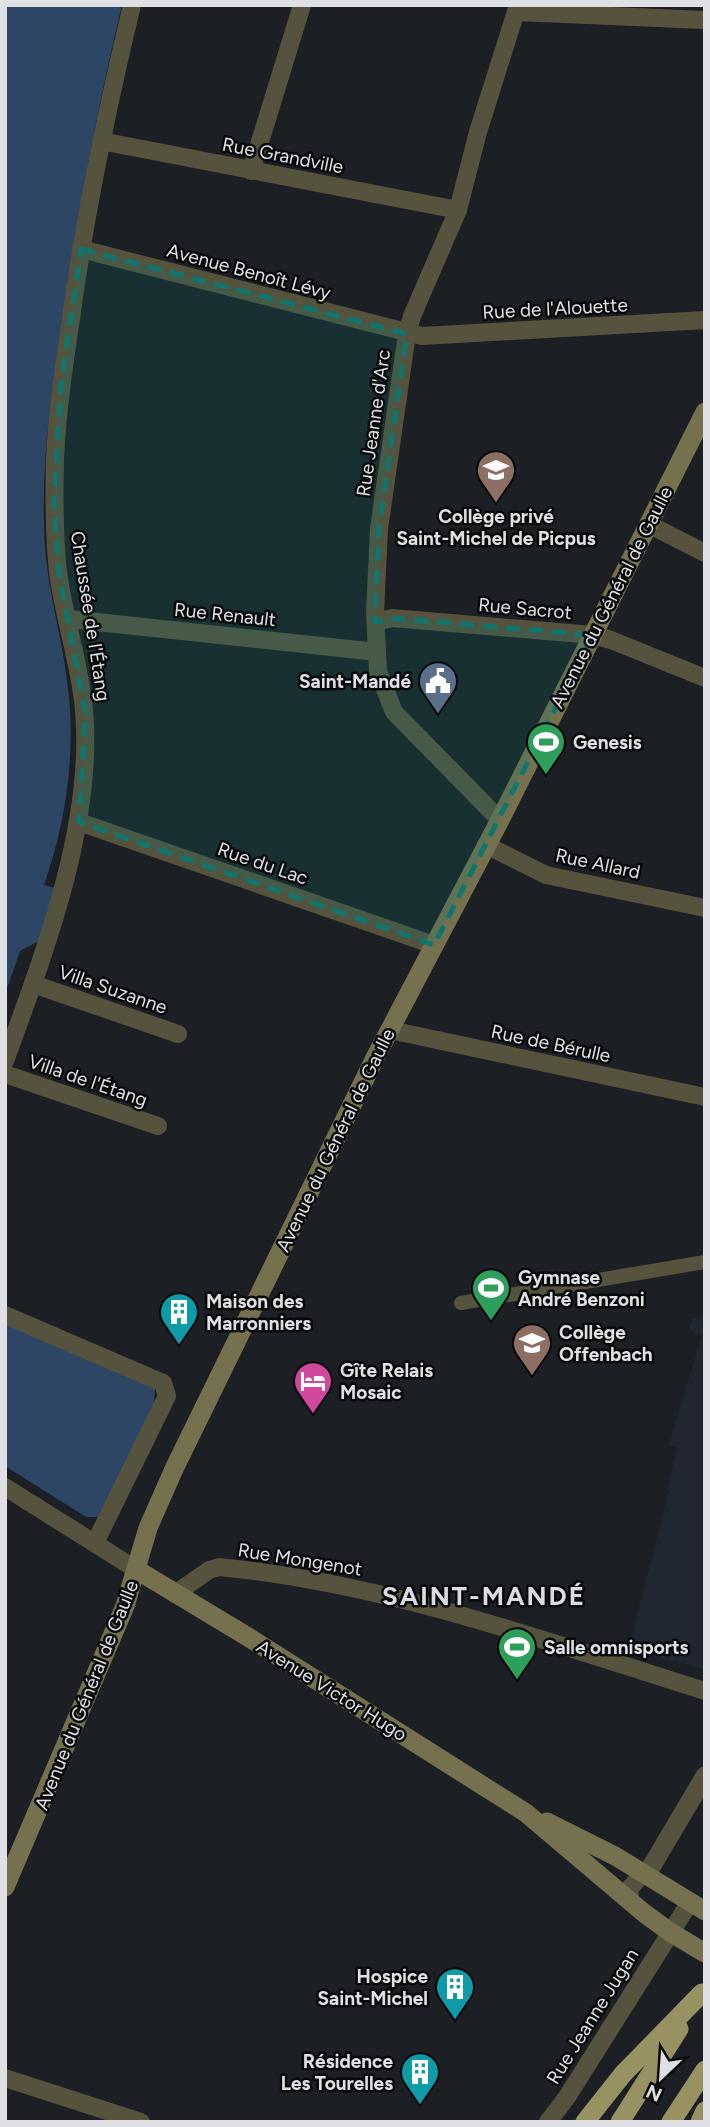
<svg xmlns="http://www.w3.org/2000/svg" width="710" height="2127" viewBox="0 0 710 2127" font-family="Figtree,sans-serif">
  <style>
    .built { fill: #212730 }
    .green { fill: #2d4665 }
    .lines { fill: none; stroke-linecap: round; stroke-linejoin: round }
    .pedestrian { stroke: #55533e; stroke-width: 14 }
    .minor { stroke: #55533e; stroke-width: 18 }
    .tertiary { stroke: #55533e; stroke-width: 19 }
    .secondary { stroke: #75714f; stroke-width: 19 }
    .trunk { stroke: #989262; stroke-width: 19 }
    .marked { fill: #0f766e; fill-opacity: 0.2; stroke: #0f766e; stroke-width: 5; stroke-dasharray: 14 9; stroke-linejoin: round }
    .labels { text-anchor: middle; stroke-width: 5; stroke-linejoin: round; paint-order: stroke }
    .street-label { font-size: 19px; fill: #dee0e3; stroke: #08090a }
    .poi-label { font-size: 19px; font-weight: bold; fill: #dee0e3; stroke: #08090a; text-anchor: start }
    .district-label { font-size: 26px; font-weight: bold; letter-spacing: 2px; fill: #d9dde2; stroke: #08090a }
  </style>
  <rect width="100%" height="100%" fill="#1c1f23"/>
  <polygon class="built" points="705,1316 705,1669 628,1650 669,1491 667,1490 677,1448 669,1445 702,1335 689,1330 692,1319"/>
  <g class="green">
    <path d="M 5,5 L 122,5 C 98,105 79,206 64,308 C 53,379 42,452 44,524 C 44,583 64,639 69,697 C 75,761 65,825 44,885 L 55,888 L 39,941 L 20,951 L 5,994 Z"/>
    <polygon points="5,1321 155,1388 154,1404 98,1517 86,1517 5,1466"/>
  </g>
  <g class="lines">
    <polyline class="pedestrian" points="461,1303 705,1262"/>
    <g class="minor">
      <polyline points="517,12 705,20"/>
      <polyline points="101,141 458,210"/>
      <polyline points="251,171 302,5"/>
      <polyline points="81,249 422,336 705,320"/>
      <polyline points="648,524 705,553"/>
      <polyline points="69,619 377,652"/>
      <polyline points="376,622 392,618 593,635 611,640 705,678"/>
      <polyline points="500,820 394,712 378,671 375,613 379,529 407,334 412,316 458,210 478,132 518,5"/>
      <polyline points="79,822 434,945"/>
      <polyline points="486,845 546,875 705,908"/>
      <polyline points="33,984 178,1034"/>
      <polyline points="390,1030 705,1097"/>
      <path d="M 5,1061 C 44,954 94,825 84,710 C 80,663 64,619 58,572 C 54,534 54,496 55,459 C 57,412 64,365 71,319 C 85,213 107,109 132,5"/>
      <polyline points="5,1074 158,1126"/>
      <polyline points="5,1315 163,1383 167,1396 95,1543"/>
      <polyline points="5,1487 137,1570"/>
      <path d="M 175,1594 L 209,1570 L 219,1567 C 386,1583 545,1641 705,1691"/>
      <polyline points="630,1901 629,1889 640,1877 647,1874"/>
      <polyline points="5,2078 141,2122"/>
      <polyline points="548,2122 567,2097 690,1902"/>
    </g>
    <polyline class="tertiary" points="647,1874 705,1776"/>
    <g class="secondary">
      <polyline points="137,1570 248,1637 526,1813 644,1913 670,1932 705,1953"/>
      <polyline points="547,1822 615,1856 705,1911"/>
      <polyline points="5,1887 125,1606 148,1528 174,1469 375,1058 500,820 705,412"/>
    </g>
    <g class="trunk">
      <polyline points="585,2122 623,2074 702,1993"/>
      <polyline points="620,2122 679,2029"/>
      <polyline points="671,2122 705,2070"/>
      <polyline points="700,2122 705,2111"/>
    </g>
  </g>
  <path class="marked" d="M 81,249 L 407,334 L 379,529 L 375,622 L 392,618 L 593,635 L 434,945 L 79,822 L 85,712 L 59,574 L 54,506 L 61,383 Z"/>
  <defs>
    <symbol id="school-pin" viewBox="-11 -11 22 30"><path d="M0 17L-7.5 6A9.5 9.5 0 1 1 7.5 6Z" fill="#8d6e63" stroke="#08090a"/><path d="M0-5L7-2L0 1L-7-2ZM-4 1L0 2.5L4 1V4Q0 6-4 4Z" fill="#fff"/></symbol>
    <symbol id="civic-pin" viewBox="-11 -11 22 30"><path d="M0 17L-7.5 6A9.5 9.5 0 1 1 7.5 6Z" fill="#5c6f8a" stroke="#08090a"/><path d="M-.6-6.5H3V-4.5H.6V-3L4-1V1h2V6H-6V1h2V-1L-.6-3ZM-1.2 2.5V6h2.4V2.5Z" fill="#fff"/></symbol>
    <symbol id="stadium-pin" viewBox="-11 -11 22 30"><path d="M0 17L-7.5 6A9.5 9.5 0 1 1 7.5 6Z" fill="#2e9e5b" stroke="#08090a"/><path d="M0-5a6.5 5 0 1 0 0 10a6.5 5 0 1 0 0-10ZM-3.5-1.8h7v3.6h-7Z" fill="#fff"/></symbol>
    <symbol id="building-pin" viewBox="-11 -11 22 30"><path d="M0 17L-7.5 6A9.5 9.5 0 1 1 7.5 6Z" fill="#0f9aa8" stroke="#08090a"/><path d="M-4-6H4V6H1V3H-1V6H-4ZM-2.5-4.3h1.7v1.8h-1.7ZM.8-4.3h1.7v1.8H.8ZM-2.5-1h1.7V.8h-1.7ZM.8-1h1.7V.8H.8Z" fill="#fff"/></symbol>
    <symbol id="hotel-pin" viewBox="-11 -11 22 30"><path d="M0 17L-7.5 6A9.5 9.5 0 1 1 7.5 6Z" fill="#d1479c" stroke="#08090a"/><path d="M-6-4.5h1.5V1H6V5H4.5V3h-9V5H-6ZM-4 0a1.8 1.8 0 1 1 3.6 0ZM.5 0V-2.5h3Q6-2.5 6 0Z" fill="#fff"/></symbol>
  </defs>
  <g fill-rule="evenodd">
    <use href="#school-pin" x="474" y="448" width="44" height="60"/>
    <use href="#civic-pin" x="416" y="659" width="44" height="60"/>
    <use href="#stadium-pin" x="524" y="720" width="44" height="60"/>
    <use href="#stadium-pin" x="469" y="1266" width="44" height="60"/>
    <use href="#building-pin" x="157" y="1290" width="44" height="60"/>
    <use href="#school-pin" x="510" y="1321" width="44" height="60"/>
    <use href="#hotel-pin" x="291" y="1359" width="44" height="60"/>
    <use href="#stadium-pin" x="495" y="1625" width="44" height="60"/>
    <use href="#building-pin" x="433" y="1965" width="44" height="60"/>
    <use href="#building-pin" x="398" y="2050" width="44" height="60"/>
  </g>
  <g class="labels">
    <g class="street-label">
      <text transform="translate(283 155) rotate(11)" y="7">Rue Grandville</text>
      <text transform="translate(249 271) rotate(15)" y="7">Avenue Benoît Lévy</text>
      <text transform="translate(555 308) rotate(-3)" y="7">Rue de l'Alouette</text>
      <text transform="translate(373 423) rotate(-82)" y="7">Rue Jeanne d'Arc</text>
      <text transform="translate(611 597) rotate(-63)" y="7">Avenue du Général de Gaulle</text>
      <text transform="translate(525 608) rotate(5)" y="7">Rue Sacrot</text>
      <text transform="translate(225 614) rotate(6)" y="7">Rue Renault</text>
      <text transform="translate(91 616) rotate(81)" y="7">Chaussée de l'Étang</text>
      <text transform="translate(263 863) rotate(19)" y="7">Rue du Lac</text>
      <text transform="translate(598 863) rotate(12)" y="7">Rue Allard</text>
      <text transform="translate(113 989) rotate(19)" y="7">Villa Suzanne</text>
      <text transform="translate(551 1043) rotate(12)" y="7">Rue de Bérulle</text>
      <text transform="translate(88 1080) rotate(19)" y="7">Villa de l'Étang</text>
      <text transform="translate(335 1140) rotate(-64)" y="7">Avenue du Général de Gaulle</text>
      <text transform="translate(300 1559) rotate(9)" y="7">Rue Mongenot</text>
      <text transform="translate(332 1690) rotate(32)" y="7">Avenue Victor Hugo</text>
      <text transform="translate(86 1695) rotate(-68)" y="7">Avenue du Général de Gaulle</text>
      <text transform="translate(592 2016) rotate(-58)" y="7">Rue Jeanne Jugan</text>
    </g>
    <g class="poi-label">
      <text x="496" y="523" text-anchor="middle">Collège privé<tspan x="496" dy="22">Saint-Michel de Picpus</tspan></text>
      <text x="411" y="688" text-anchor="end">Saint-Mandé</text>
      <text x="573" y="749">Genesis</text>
      <text x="518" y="1284">Gymnase<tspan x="518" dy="22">André Benzoni</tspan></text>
      <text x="206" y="1308">Maison des<tspan x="206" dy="22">Marronniers</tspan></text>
      <text x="559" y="1339">Collège<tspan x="559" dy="22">Offenbach</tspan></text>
      <text x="340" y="1377">Gîte Relais<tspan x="340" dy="22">Mosaic</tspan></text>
      <text x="544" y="1654">Salle omnisports</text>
      <text x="428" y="1983" text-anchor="end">Hospice<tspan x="428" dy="22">Saint-Michel</tspan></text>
      <text x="393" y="2068" text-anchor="end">Résidence<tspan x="393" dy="22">Les Tourelles</tspan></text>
    </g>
    <g class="district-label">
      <text x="484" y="1605">SAINT-MANDÉ</text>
    </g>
  </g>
  <rect width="710" height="2127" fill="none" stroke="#dee0e3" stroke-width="14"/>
  <g transform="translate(661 2078) rotate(205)" stroke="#08090a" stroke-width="5" paint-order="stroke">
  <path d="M0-5L12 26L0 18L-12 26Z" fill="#dee0e3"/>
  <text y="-10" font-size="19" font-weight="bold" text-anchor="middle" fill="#dee0e3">N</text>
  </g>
</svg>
